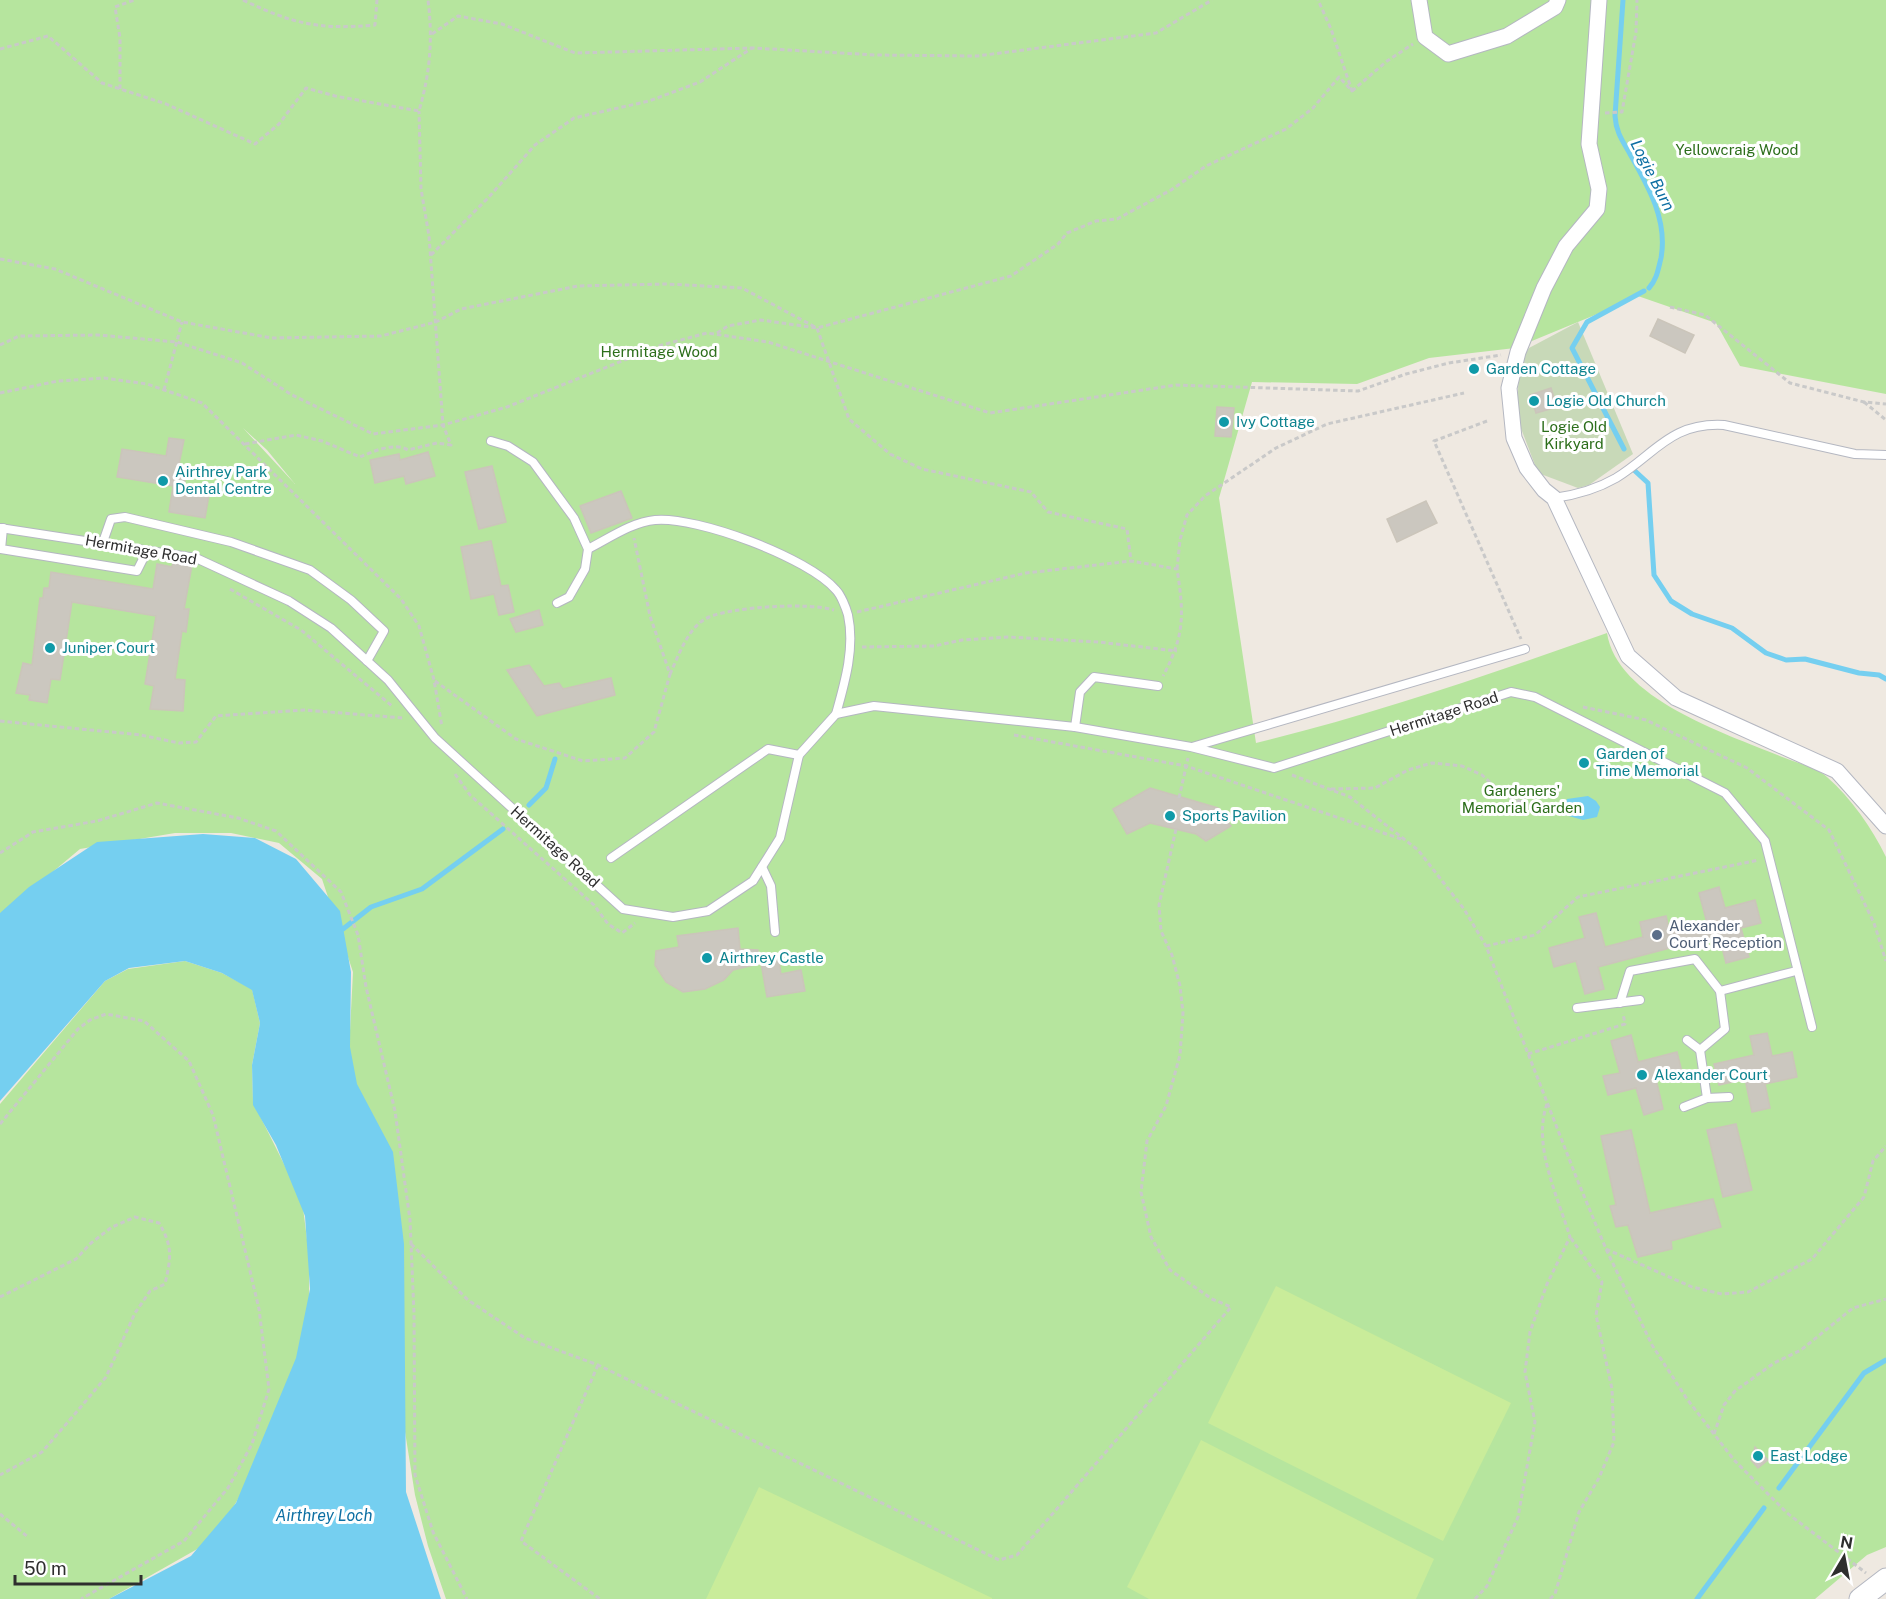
<svg xmlns="http://www.w3.org/2000/svg" width="1886" height="1599" viewBox="0 0 1886 1599" font-family="'Public Sans',sans-serif">
  <style>
    .green { fill: #b6e59e; fill-rule: evenodd }
    .cemetery { fill: #c8d9b8 }
    .pitch { fill: #c9ec9a }
    .water { fill: #75cff0 }
    .lines { fill: none; stroke-linecap: round; stroke-linejoin: round }
    .stream { stroke: #75cff0; stroke-width: 5 }
    .building { fill: #cbc7bf; stroke: #cbc5ba; stroke-width: 1.5 }
    .service-casing { stroke: #b4b7c1; stroke-width: 10 }
    .minor-casing { stroke: #b4b7c1; stroke-width: 17 }
    .secondary-casing { stroke: #b4b7c1; stroke-width: 23 }
    .path { stroke: #c9c9c9; stroke-width: 3; stroke-dasharray: 4.5 3; stroke-linecap: butt }
    .service { stroke: #fff; stroke-width: 8 }
    .minor { stroke: #fff; stroke-width: 15 }
    .secondary { stroke: #fff; stroke-width: 21 }
    .culture-dot { fill: #0f9aa8; stroke: #fff; stroke-width: 2 }
    .service-dot { fill: #5c6f8a; stroke: #fff; stroke-width: 2 }
    .labels { text-anchor: middle; stroke-width: 6; stroke-linejoin: round; paint-order: stroke }
    .park-label { font-size: 15px; fill: #2c6e1b; stroke: #fff }
    .culture-label { font-size: 15px; fill: #0d838f; stroke: #fff; text-anchor: start }
    .street-label { font-size: 15px; fill: #2e2e2e; stroke: #fff }
    .service-label { font-size: 15px; fill: #4e5e75; stroke: #fff; text-anchor: start }
    .water-label { font-size: 16px; font-style: italic; fill: #0d6fa3; stroke: #fff }
  </style>
  <rect width="100%" height="100%" fill="#efe9e1"/>
  <g class="green">
    <path d="M 0,0 L 1886,0 L 1886,394 L 1740,366 L 1716,323 L 1635,295 L 1607,310 L 1515,348 L 1429,358 L 1357,384 L 1252,382 L 1219,498 L 1256,743 C 1376,714 1491,674 1607,633 C 1617,700 1730,735 1785,758 C 1798,763 1817,768 1827,777 C 1851,798 1872,828 1886,857 L 1886,1547 L 1867,1555 L 1815,1599 L 446,1599 L 428,1546 L 415,1495 L 348,1070 L 353,972 L 322,879 L 279,843 L 231,833 L 175,833 L 80,849 L 0,916 ZM 243,428 L 267,450 L 295,484 Z"/>
    <polygon points="185,961 222,973 252,989 260,1023 252,1065 253,1102 302,1200 309,1255 309,1303 295,1374 257,1466 215,1539 109,1599 0,1599 0,1104 105,981 128,969"/>
  </g>
  <polygon class="cemetery" points="1578,322 1633,454 1589,485 1578,488 1538,473 1517,418 1519,364 1529,348"/>
  <g class="pitch">
    <polygon points="1276,1286 1511,1403 1443,1541 1208,1423"/>
    <polygon points="1201,1440 1434,1559 1416,1599 1149,1599 1127,1587"/>
    <polygon points="759,1487 992,1598 992,1599 706,1599"/>
  </g>
  <g class="water">
    <polygon points="1588,796 1596,801 1600,807 1597,817 1583,820 1565,815 1562,811 1567,799"/>
    <polygon points="203,834 255,838 296,859 340,911 351,972 350,1047 357,1084 393,1152 404,1244 406,1492 441,1599 109,1599 191,1556 236,1503 296,1358 310,1289 305,1216 276,1145 253,1105 252,1065 260,1023 252,990 222,973 185,961 129,968 105,981 0,1101 0,913 29,887 97,842"/>
  </g>
  <g class="lines">
    <g class="stream">
      <path d="M 1623,0 L 1615,116 C 1616,132 1622,140 1630,154 C 1648,186 1668,220 1661,258 C 1658,270 1657,279 1649,288"/>
      <polyline points="1624,449 1572,348 1587,322 1644,291"/>
      <polyline points="1635,471 1648,483 1654,575 1671,601 1692,614 1732,628 1766,653 1786,660 1805,659 1859,673 1879,675 1886,679"/>
      <polyline points="529,805 546,788 555,759"/>
      <polyline points="343,929 371,907 422,889 503,829"/>
      <polyline points="1779,1488 1864,1373 1886,1360"/>
      <polyline points="1697,1599 1764,1508"/>
    </g>
  </g>
  <g class="building">
    <polygon points="1658,319 1694,335 1685,353 1650,336"/>
    <polygon points="1551,388 1557,407 1536,413 1530,395"/>
    <polygon points="1217,407 1234,408 1231,437 1215,436"/>
    <polygon points="169,438 184,440 178,469 187,471 184,485 210,489 205,518 169,512 173,486 117,477 122,449 166,456"/>
    <polygon points="428,452 435,476 406,484 404,476 375,483 370,460 399,454 400,460"/>
    <polygon points="492,466 506,522 479,529 465,472"/>
    <polygon points="621,491 632,518 591,533 580,506"/>
    <polygon points="1426,501 1437,523 1397,542 1387,519"/>
    <polygon points="491,541 501,586 508,585 514,612 499,615 494,594 471,599 461,547"/>
    <polygon points="173,562 192,565 184,609 189,609 186,632 182,631 175,679 185,680 183,711 150,709 154,686 145,684 156,616 72,602 60,680 51,679 47,703 29,700 30,695 16,693 23,663 32,665 40,598 43,598 44,588 49,588 51,572 153,589 157,564 172,567"/>
    <polygon points="539,610 543,625 516,632 510,619"/>
    <polygon points="529,665 544,686 559,683 563,689 611,678 615,695 537,716 507,670"/>
    <polygon points="1150,788 1218,808 1231,826 1206,841 1196,834 1150,823 1127,834 1113,809"/>
    <polygon points="1719,887 1725,908 1755,900 1761,923 1741,928 1749,957 1726,963 1719,935 1598,967 1604,989 1585,994 1576,961 1554,967 1549,948 1585,938 1579,917 1596,913 1605,947 1643,937 1640,922 1666,916 1670,933 1707,923 1699,893"/>
    <polygon points="738,928 740,949 758,950 759,964 733,970 724,980 705,989 683,992 666,982 655,965 656,951 679,947 677,936"/>
    <polygon points="779,960 781,974 801,970 805,991 767,997 761,963"/>
    <polygon points="1767,1033 1772,1056 1792,1052 1797,1077 1765,1084 1770,1108 1752,1112 1745,1079 1719,1085 1714,1064 1754,1055 1750,1036"/>
    <polygon points="1631,1035 1638,1062 1677,1052 1682,1072 1656,1079 1663,1109 1644,1115 1636,1088 1608,1095 1603,1076 1620,1073 1611,1041"/>
    <polygon points="1736,1124 1752,1190 1723,1197 1707,1130"/>
    <polygon points="1631,1130 1650,1213 1713,1199 1721,1227 1671,1241 1672,1249 1638,1257 1628,1225 1616,1227 1610,1206 1616,1205 1601,1136"/>
    <polygon points="1755,1447 1768,1460 1758,1468 1751,1460"/>
  </g>
  <g class="lines">
    <defs>
      <g id="service">
        <polyline points="491,441 508,446 533,462 574,518 588,549 585,569 569,597 557,603"/>
        <path d="M 1554,498 C 1576,495 1597,489 1616,478 C 1655,454 1671,422 1724,425 L 1855,454 L 1886,455"/>
        <polyline points="0,528 196,558 289,601 331,628 388,680 435,738 623,909 673,917 708,911 753,881 780,838 799,755 836,714 874,706 1075,727 1191,747 1274,768 1511,692 1535,697 1725,793 1765,841 1812,1027"/>
        <polyline points="3,528 1,549 137,571 147,551"/>
        <polyline points="103,542 111,519 125,517 231,542 310,570 351,600 384,631 367,661"/>
        <path d="M 588,549 C 608,539 632,522 655,520 C 697,516 809,558 836,590 C 841,595 846,608 848,615 C 855,648 845,682 836,714"/>
        <polyline points="1075,727 1080,692 1094,677 1158,686"/>
        <polyline points="1192,747 1525,649"/>
        <polyline points="611,858 768,749 799,755"/>
        <polyline points="762,867 771,886 775,932"/>
        <polyline points="1720,991 1796,971"/>
        <polyline points="1620,1003 1630,971 1695,959 1720,991 1725,1029 1700,1050 1687,1040"/>
        <polyline points="1577,1008 1640,1000"/>
        <polyline points="1707,1098 1729,1097"/>
        <polyline points="1684,1107 1707,1098 1700,1050"/>
      </g>
      <g id="minor">
        <polyline points="1419,0 1425,37 1448,54 1507,36 1555,7 1558,0"/>
        <polyline points="1599,0 1589,144 1599,189 1597,209 1566,246 1544,288 1518,352 1509,388 1514,438 1527,468 1544,490 1554,498 1628,656 1676,698 1837,771 1886,826"/>
      </g>
      <polyline id="secondary" points="1860,1599 1886,1579"/>
    </defs>
    <use href="#service" class="service-casing"/>
    <use href="#minor" class="minor-casing"/>
    <use href="#secondary" class="secondary-casing"/>
    <g class="path">
      <path d="M 243,0 C 293,24 319,30 375,25 L 377,0"/>
      <polyline points="432,34 458,16 502,24 575,53 754,48 875,55 977,56 1156,33 1212,0"/>
      <path d="M 0,49 L 48,36 L 102,83 L 166,104 L 255,144 L 279,124 L 306,88 L 335,96 L 419,111 C 430,73 433,40 428,0"/>
      <polyline points="120,89 120,38 115,7 134,0"/>
      <polyline points="1352,91 1387,61 1413,44"/>
      <polyline points="1605,113 1622,112 1636,32 1637,0"/>
      <polyline points="431,255 488,198 535,145 574,118 649,101 700,82 752,48"/>
      <polyline points="0,259 55,269 182,322 272,338 381,336 436,322 461,309 578,286 667,284 742,288 817,328 849,419 890,454 922,469 1031,492 1048,512 1127,529 1131,561"/>
      <polyline points="1670,307 1705,315 1790,383 1864,402 1886,404"/>
      <polyline points="717,333 728,326 761,320 817,328 1011,276 1058,244 1067,233 1096,221 1117,219 1171,190 1206,166 1286,129 1313,108 1339,77 1352,91 1331,29 1318,0"/>
      <polyline points="0,345 19,336 98,335 177,342 242,363 292,395 373,434 443,425 507,407 662,345 707,333 768,342 990,413 1176,385 1358,391 1406,374 1449,363 1501,355"/>
      <polyline points="164,390 182,322"/>
      <polyline points="0,393 58,381 104,378 147,384 202,403 401,599 419,626 434,680 442,727"/>
      <polyline points="1864,402 1886,420"/>
      <polyline points="1487,421 1434,441 1521,639"/>
      <path d="M 245,444 L 296,435 L 322,441 L 360,457 C 374,451 394,442 408,450 L 437,443 L 451,445 L 443,425 L 429,236 L 421,189 L 419,111"/>
      <polyline points="1177,569 1180,540 1187,515 1205,496 1276,448 1327,424 1464,393"/>
      <polyline points="230,589 301,630 392,706"/>
      <path d="M 857,612 L 1026,573 L 1131,561 L 1177,569 C 1184,614 1185,635 1163,676"/>
      <polyline points="862,647 934,646 962,640 1009,637 1098,642 1177,651"/>
      <path d="M 670,674 C 679,655 688,626 709,617 C 733,607 809,602 834,610"/>
      <polyline points="435,681 516,739 583,761 625,758 654,732 670,674 650,616 634,538"/>
      <polyline points="1583,707 1646,720 1747,768 1829,830 1874,923 1886,961"/>
      <polyline points="0,721 141,735 179,743 196,742 216,716 304,710 403,718"/>
      <polyline points="1014,735 1186,766 1401,839"/>
      <polyline points="455,774 470,795 594,905 608,924 622,933 635,923"/>
      <polyline points="1292,775 1350,797 1418,850 1464,909 1486,946 1577,1179 1606,1249 1652,1345 1687,1399 1734,1460 1787,1513 1866,1573"/>
      <polyline points="1331,789 1375,788 1408,770 1432,763 1462,766 1482,775 1506,797 1531,805"/>
      <polyline points="1179,798 1188,758"/>
      <polyline points="0,853 33,832 97,821 157,803 238,818 276,831 341,892 358,935 366,987 395,1111 410,1220 414,1313 415,1475 433,1532 467,1599"/>
      <polyline points="1486,946 1535,935 1578,897 1759,860"/>
      <polyline points="1528,1054 1625,1024 1623,1013"/>
      <polyline points="0,1124 78,1029 90,1020 106,1014 144,1021 189,1061 213,1115 259,1309 269,1389 252,1444 228,1488 184,1541 81,1599"/>
      <polyline points="411,1244 468,1300 525,1338 598,1365 999,1560 1017,1555 1231,1307 1212,1299 1170,1270 1151,1237 1141,1192 1147,1141 1166,1106 1180,1055 1183,1013 1180,986 1172,955 1161,931 1159,905 1176,829"/>
      <polyline points="1606,1249 1692,1287 1722,1294 1748,1292 1812,1259 1864,1197 1873,1161 1886,1146"/>
      <path d="M 0,1297 L 76,1259 L 91,1243 L 112,1227 L 135,1217 L 159,1223 C 173,1246 171,1258 165,1284 L 150,1291 L 135,1313 L 106,1377 L 74,1415 L 42,1452 L 0,1475"/>
      <polyline points="598,1365 521,1541 600,1599"/>
      <polyline points="1714,1434 1724,1405 1735,1391 1774,1363 1801,1350 1853,1308 1886,1299"/>
      <polyline points="0,1514 28,1537"/>
      <path d="M 1475,1599 L 1487,1586 L 1518,1517 L 1535,1422 L 1525,1372 L 1530,1332 L 1547,1284 L 1570,1237 C 1558,1197 1532,1145 1547,1104"/>
      <polyline points="1550,1599 1555,1594 1579,1512 1599,1478 1614,1442 1612,1389 1596,1315 1602,1282 1570,1237"/>
    </g>
    <use href="#service" class="service"/>
    <use href="#minor" class="minor"/>
    <use href="#secondary" class="secondary"/>
  </g>
  <g class="culture-dot">
    <circle cx="1474" cy="369" r="6"/>
    <circle cx="1534" cy="401" r="6"/>
    <circle cx="1224" cy="422" r="6"/>
    <circle cx="163" cy="481" r="6"/>
    <circle cx="50" cy="648" r="6"/>
    <circle cx="1584" cy="763" r="6"/>
    <circle cx="1170" cy="816" r="6"/>
    <circle cx="707" cy="958" r="6"/>
    <circle cx="1642" cy="1075" r="6"/>
    <circle cx="1758" cy="1456" r="6"/>
  </g>
  <circle class="service-dot" cx="1657" cy="935" r="6"/>
  <g class="labels">
    <g class="park-label">
      <text x="1737" y="155">Yellowcraig Wood</text>
      <text x="659" y="357">Hermitage Wood</text>
      <text x="1574" y="432">Logie Old<tspan x="1574" dy="17">Kirkyard</tspan></text>
      <text x="1522" y="796">Gardeners'<tspan x="1522" dy="17">Memorial Garden</tspan></text>
    </g>
    <g class="culture-label">
      <text x="1486" y="374">Garden Cottage</text>
      <text x="1546" y="406">Logie Old Church</text>
      <text x="1236" y="427">Ivy Cottage</text>
      <text x="175" y="477">Airthrey Park<tspan x="175" dy="17">Dental Centre</tspan></text>
      <text x="62" y="653">Juniper Court</text>
      <text x="1596" y="759">Garden of<tspan x="1596" dy="17">Time Memorial</tspan></text>
      <text x="1182" y="821">Sports Pavilion</text>
      <text x="719" y="963">Airthrey Castle</text>
      <text x="1654" y="1080">Alexander Court</text>
      <text x="1770" y="1461">East Lodge</text>
    </g>
    <g class="street-label">
      <text transform="translate(141 550) rotate(10)" y="5">Hermitage Road</text>
      <text transform="translate(1444 714) rotate(-18)" y="5">Hermitage Road</text>
      <text transform="translate(555 847) rotate(42)" y="5">Hermitage Road</text>
    </g>
    <g class="service-label">
      <text x="1669" y="931">Alexander<tspan x="1669" dy="17">Court Reception</tspan></text>
    </g>
    <g class="water-label">
      <text transform="translate(1653 175) rotate(63)" y="6">Logie Burn</text>
      <text x="324" y="1521">Airthrey Loch</text>
    </g>
  </g>
  <g transform="translate(1844 1557) rotate(10)" stroke="#ffffff" stroke-width="4.5" paint-order="stroke">
  <path d="M0-4.5L10 22L0 15L-10 22Z" fill="#2e2e2e"/>
  <text y="-9" font-size="16" font-weight="bold" text-anchor="middle" fill="#2e2e2e">N</text>
  </g>
  <path d="M15 1575v9h126v-9" fill="none" stroke="#2e2e2e" stroke-width="3"/>
  <text x="24" y="1575" font-size="18" fill="#2e2e2e" stroke="#ffffff" stroke-width="4.5" paint-order="stroke">50 m</text>
</svg>
